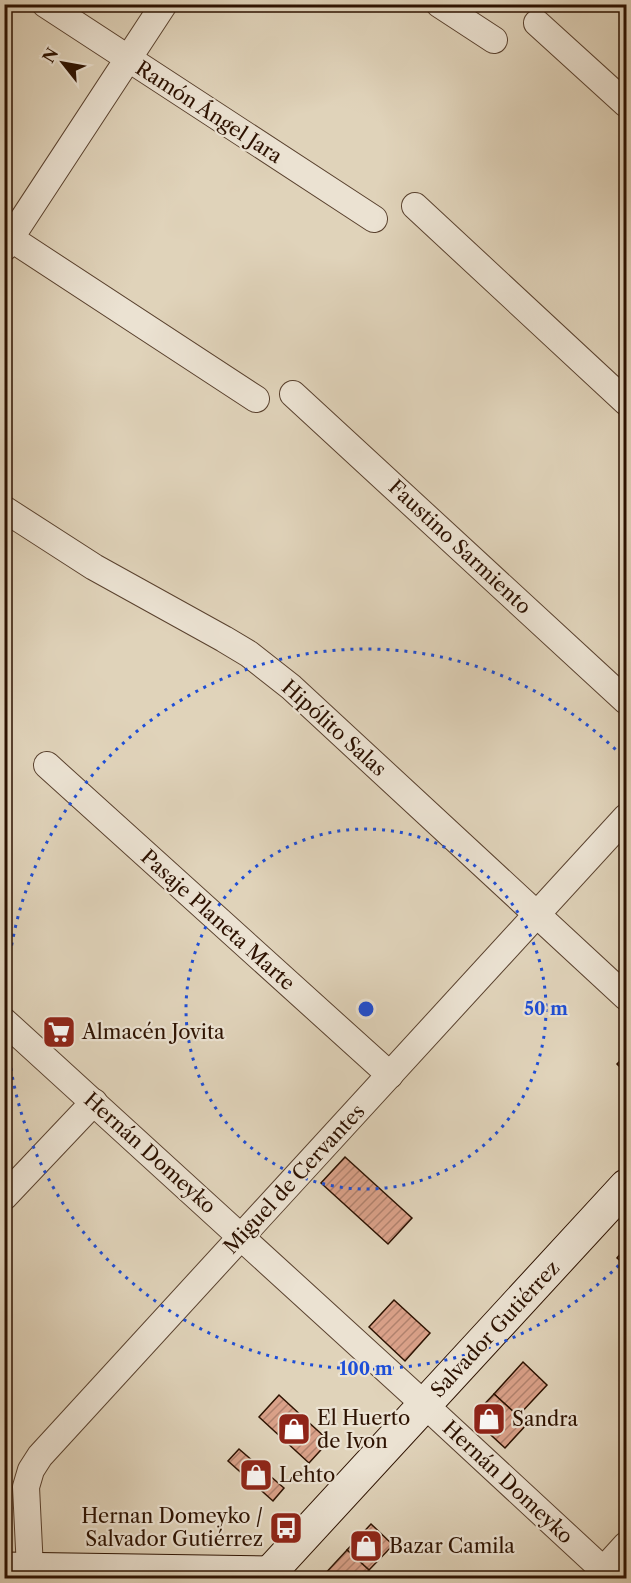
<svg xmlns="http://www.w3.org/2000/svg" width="631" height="1583" viewBox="0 0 631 1583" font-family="'Libre Caslon Text',serif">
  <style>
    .building { fill: url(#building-hatch); stroke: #2d1201; stroke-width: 1.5 }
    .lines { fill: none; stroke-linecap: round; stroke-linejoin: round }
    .street-casing { stroke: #5a422f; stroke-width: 28 }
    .secondary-casing { stroke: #2d1201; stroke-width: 35 }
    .street { stroke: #ebe2d2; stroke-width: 26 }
    .secondary { stroke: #ebe2d2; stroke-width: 33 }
    .ring { fill: none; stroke: #1d4ed8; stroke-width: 3; stroke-dasharray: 3 6 }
    .labels { text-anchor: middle; stroke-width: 4.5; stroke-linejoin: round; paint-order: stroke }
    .street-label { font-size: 20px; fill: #2d1201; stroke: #ebe2d2 }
    .poi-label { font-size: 20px; fill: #2d1201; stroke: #ebe2d2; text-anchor: start }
    .centre { fill: #1d4ed8; stroke: #ebe2d2; stroke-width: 3 }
    .ring-label { font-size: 18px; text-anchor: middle; font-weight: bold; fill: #1d4ed8; stroke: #ebe2d2; stroke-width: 4.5; stroke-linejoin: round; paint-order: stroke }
  </style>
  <defs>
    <pattern id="building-hatch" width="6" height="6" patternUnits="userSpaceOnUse" patternTransform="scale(1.5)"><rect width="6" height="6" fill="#daa189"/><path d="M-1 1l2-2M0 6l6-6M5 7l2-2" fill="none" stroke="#b1826e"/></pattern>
  </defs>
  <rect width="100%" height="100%" fill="#e0d3ba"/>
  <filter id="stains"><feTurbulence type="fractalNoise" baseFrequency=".00333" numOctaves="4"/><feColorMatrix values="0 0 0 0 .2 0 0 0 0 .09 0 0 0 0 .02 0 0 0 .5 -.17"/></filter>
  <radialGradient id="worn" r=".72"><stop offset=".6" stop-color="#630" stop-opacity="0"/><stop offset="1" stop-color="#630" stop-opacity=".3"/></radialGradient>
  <g class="building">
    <polygon points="626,1055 626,1073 617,1064"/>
    <polygon points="345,1157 412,1218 388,1244 321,1183"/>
    <polygon points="626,1247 626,1266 617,1258"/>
    <polygon points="394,1300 430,1333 405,1361 369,1327"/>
    <polygon points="523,1362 547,1385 518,1416 494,1394"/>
    <polygon points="494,1394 527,1424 505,1448 479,1424 476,1413"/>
    <polygon points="279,1395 329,1441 309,1463 259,1417"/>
    <polygon points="239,1449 284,1488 273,1501 228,1461"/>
    <polygon points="371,1524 393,1545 369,1570 347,1550"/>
    <polygon points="347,1550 369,1570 362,1578 324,1578 322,1577"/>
  </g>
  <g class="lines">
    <defs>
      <g id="street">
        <polyline points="45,4 374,219"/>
        <polyline points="439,4 494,40"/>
        <polyline points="537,23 626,104"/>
        <polyline points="415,206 626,402"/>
        <polyline points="4,234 256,399"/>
        <polyline points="4,248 164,4"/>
        <polyline points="293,394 626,701"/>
        <polyline points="4,509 94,567 224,639 249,654 291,687 626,997"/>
        <polyline points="47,765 390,1075"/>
        <polyline points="4,1021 425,1405 612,1578"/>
        <polyline points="4,1197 94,1102"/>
        <polyline points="30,1569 26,1487 31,1470 40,1456 626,817"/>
        <polyline points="596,1578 626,1545"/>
      </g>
      <g id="secondary">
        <polyline points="4,1569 271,1573"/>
        <polyline points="265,1578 626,1186"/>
      </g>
    </defs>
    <use href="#street" class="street-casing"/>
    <use href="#secondary" class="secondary-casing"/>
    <use href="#street" class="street"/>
    <use href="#secondary" class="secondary"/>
  </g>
  <g class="ring">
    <circle cx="366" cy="1009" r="180"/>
    <path d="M625 1259A360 360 0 1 1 625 759"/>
  </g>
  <defs>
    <symbol id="supermarket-square" viewBox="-11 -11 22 22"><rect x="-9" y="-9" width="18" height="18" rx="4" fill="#8f2418" stroke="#ebe2d2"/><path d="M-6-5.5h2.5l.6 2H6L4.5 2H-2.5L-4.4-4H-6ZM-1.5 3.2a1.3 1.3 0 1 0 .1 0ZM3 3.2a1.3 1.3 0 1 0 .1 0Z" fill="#fff"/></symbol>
    <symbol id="shop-square" viewBox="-11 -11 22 22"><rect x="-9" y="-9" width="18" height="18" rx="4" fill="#8f2418" stroke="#ebe2d2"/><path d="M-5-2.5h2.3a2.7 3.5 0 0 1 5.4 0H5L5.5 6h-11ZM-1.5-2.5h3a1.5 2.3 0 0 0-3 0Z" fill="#fff"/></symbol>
    <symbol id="bus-square" viewBox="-11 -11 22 22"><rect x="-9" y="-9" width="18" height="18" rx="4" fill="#8f2418" stroke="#ebe2d2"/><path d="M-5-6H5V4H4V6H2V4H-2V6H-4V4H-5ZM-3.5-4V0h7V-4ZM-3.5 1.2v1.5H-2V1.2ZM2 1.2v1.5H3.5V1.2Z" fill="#fff"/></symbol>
  </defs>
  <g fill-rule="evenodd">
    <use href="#supermarket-square" x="40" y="1013" width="38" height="38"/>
    <use href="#shop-square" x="470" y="1400" width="38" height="38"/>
    <use href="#shop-square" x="275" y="1410" width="38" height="38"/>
    <use href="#shop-square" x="237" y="1456" width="38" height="38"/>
    <use href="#bus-square" x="267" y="1509" width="38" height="38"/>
    <use href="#shop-square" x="347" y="1527" width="38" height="38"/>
  </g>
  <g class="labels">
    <g class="street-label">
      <text transform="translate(209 112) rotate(33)" y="7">Ramón Ángel Jara</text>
      <text transform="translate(460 547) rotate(43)" y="7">Faustino Sarmiento</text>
      <text transform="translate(334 728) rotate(42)" y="7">Hipólito Salas</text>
      <text transform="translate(218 920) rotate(42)" y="7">Pasaje Planeta Marte</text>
      <text transform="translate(150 1153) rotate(42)" y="7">Hernán Domeyko</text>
      <text transform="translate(294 1179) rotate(-47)" y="7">Miguel de Cervantes</text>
      <text transform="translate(495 1329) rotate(-47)" y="7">Salvador Gutiérrez</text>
      <text transform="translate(508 1482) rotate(43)" y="7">Hernán Domeyko</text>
    </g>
    <g class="poi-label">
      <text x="82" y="1039">Almacén Jovita</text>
      <text x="317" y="1425">El Huerto<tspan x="317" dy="23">de Ivon</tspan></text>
      <text x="512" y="1426">Sandra</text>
      <text x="279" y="1482">Lehto</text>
      <text x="263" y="1523" text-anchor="end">Hernan Domeyko /<tspan x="263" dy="23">Salvador Gutiérrez</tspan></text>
      <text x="389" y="1553">Bazar Camila</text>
    </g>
  </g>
  <circle cx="366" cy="1009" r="9" class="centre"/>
  <g class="ring-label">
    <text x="546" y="1015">50 m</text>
    <text x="366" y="1375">100 m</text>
  </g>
  <rect width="631" height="1583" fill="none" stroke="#e0d3ba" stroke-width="24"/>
  <rect x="6" y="6" width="619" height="1571" fill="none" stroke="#2d1201" stroke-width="3"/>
  <rect x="12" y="12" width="607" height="1559" fill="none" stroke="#2d1201" stroke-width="1.5"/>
  <g transform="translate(63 63) rotate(301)" stroke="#ebe2d2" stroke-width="4.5" paint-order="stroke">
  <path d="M0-4.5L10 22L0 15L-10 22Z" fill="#2d1201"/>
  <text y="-9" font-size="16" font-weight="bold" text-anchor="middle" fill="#2d1201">N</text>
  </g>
  <rect width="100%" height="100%" filter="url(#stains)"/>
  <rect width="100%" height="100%" fill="url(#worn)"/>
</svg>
